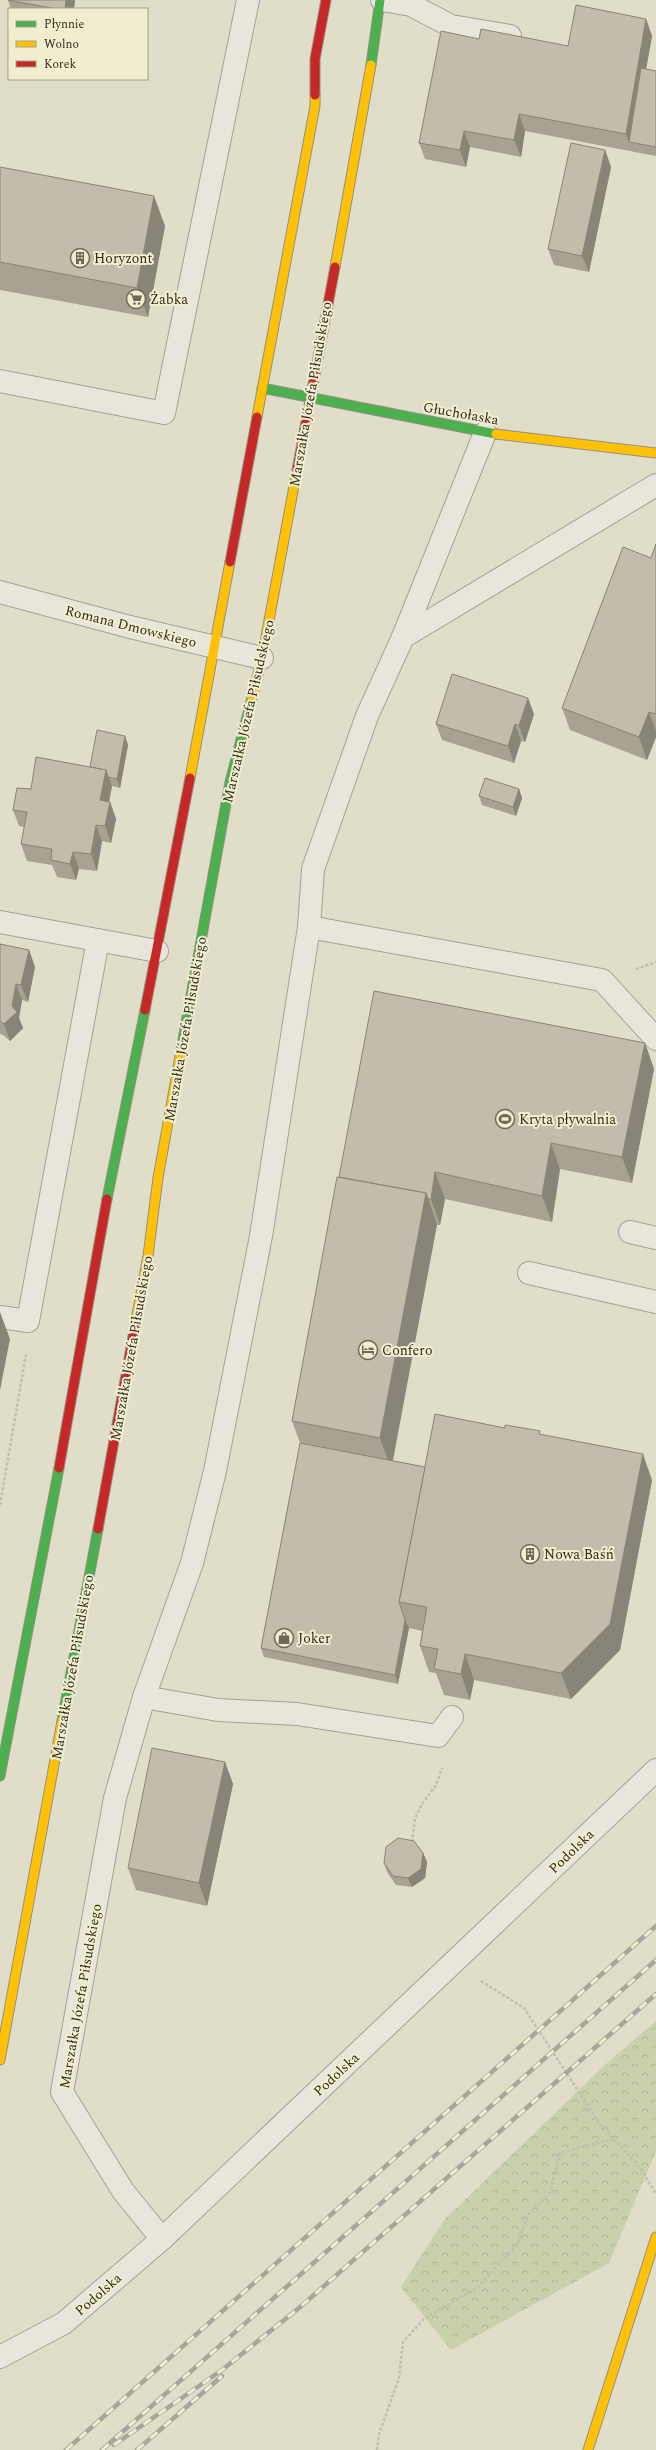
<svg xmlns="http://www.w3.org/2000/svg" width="656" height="2450" viewBox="0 0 656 2450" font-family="Spectral,serif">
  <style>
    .forest { fill: url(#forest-crowns) }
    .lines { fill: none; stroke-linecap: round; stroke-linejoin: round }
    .lane-casing { stroke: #a5a193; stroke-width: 24 }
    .street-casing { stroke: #a5a193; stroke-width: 24 }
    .fast-casing { stroke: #949183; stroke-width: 11 }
    .slow-casing { stroke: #949183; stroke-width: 11 }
    .jam-casing { stroke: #949183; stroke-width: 11 }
    .path { stroke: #c1beb2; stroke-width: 2.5; stroke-dasharray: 3 2; stroke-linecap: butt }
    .lane { stroke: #e8e6da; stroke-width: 22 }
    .street { stroke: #e8e6da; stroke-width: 22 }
    .fast { stroke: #4caf50; stroke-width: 9 }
    .slow { stroke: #ffc107; stroke-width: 9 }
    .jam { stroke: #c62828; stroke-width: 9 }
    .rail-casing { stroke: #a8a69b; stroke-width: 4.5 }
    .rail { stroke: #f1eecf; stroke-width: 3; stroke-dasharray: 9; stroke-linecap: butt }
    .wall { fill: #a8a292 }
    .shaded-wall { fill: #888477 }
    .building { fill: #c3bcaa; stroke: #888477 }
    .labels { text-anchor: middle; stroke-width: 4; stroke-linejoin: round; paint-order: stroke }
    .poi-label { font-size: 14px; fill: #312b1d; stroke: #f1eecf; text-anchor: start }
    .street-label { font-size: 14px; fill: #312b1d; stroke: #f1eecf }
  </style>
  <defs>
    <pattern id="forest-crowns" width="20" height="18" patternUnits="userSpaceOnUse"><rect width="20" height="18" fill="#c9d0ac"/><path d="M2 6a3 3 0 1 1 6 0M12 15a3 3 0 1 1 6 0" fill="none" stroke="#adb394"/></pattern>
  </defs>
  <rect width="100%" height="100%" fill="#e0ddc9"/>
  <polygon class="forest" points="656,2021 656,2151 609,2263 451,2350 401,2287 445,2219 607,2063"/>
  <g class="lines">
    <defs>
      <g id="lane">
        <polyline points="382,0 411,5 451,26 510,36"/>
        <polyline points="0,381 164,413 248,0"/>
        <polyline points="0,922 157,951"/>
        <polyline points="309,927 602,980 656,1039"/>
        <polyline points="630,1232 656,1238"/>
        <polyline points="529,1273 656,1302"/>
        <polyline points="0,1317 28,1321 98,940"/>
        <polyline points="144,1697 218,1710 297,1714 438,1736 452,1717"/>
      </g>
      <g id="street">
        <polyline points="0,592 130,627 262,658"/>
        <polyline points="403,637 656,485"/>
        <polyline points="162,2239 123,2191 62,2092 115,1798 144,1697 192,1563 215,1471 261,1236 309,927 313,869 367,716 403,637 485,433"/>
        <polyline points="0,2357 64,2323 162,2239 656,1770"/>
      </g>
      <g id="fast">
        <polyline points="371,65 380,0"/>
        <polyline points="262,388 496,434"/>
        <polyline points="180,1056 230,782 252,698"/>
        <polyline points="107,1199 145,1010"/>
        <polyline points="62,1721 98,1529"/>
        <polyline points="0,1776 59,1468"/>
      </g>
      <g id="slow">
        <polyline points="335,267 371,65"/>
        <polyline points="257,417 315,106 315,95"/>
        <polyline points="496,434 656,453"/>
        <polyline points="252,698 262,658 297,470"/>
        <polyline points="190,778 230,562"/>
        <polyline points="136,1320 148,1256 158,1178 180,1056"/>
        <polyline points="0,2060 62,1721"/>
        <polyline points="588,2450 656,2237"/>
      </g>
      <g id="jam">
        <polyline points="315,95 315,59 326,0"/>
        <polyline points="297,470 335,267"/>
        <polyline points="230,562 257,417"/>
        <polyline points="145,1010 190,778"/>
        <polyline points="59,1468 107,1199"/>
        <polyline points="98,1529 136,1320"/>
      </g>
    </defs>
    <use href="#lane" class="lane-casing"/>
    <use href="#street" class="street-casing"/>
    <use href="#fast" class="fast-casing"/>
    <use href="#slow" class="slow-casing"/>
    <use href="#jam" class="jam-casing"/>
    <g class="path">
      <polyline points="636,969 656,962"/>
      <polyline points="0,1505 26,1354"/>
      <polyline points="412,1842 415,1819 422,1804 436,1785 442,1768"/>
      <polyline points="481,1981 524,2008 599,2123 641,2169 656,2194"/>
      <polyline points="377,2450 379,2434 399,2378 403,2342 425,2318 477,2288 518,2243 528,2214 550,2193 560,2153 613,2139"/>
    </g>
    <use href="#lane" class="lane"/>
    <use href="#street" class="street"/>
    <use href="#fast" class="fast"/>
    <use href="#slow" class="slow"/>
    <use href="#jam" class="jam"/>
    <defs>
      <g id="rail">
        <polyline points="114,2445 222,2370 299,2308 656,1994"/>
        <polyline points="66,2450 656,1926"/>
        <polyline points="102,2450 656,1960"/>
        <polyline points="137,2450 222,2376"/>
      </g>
    </defs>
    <use href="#rail" class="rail-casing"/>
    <use href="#rail" class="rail"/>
  </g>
  <g class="wall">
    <polygon points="8,0 75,0 74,9 11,9"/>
    <polygon points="646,19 652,36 646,69 656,71 656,156 525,131 521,157 470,147 466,167 425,159 419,143 479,39 568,46"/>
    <polygon points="605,150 611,167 589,272 554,265 548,249"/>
    <polygon points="0,167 165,226 148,317 0,290"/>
    <polygon points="656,544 656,737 647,760 570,730 562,708 651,558"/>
    <polygon points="534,714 525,742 521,741 514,763 442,740 436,724"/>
    <polygon points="125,736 128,745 120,788 112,786 109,802 110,802 116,819 111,843 102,841 97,871 79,869 76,880 57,877 52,865 27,861 21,844 24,827 19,826 13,810 31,789 90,767"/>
    <polygon points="519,789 522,798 516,816 482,805 479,796"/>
    <polygon points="0,944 29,950 35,967 28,1002 22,1000 19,1018 23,1028 10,1041 3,1035 0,1034"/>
    <polygon points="645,1043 654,1069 632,1183 560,1169 552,1222 445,1199 440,1225 437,1225 393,1461 425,1467 541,1434 652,1480 620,1650 571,1699 474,1680 470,1700 444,1695 436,1673 429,1672 420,1646 422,1631 409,1628 398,1684 264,1657 261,1648 300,1443 292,1421 339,1177"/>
    <polygon points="225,1762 233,1784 207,1906 136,1890 128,1868"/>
    <polygon points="423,1853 427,1862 425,1878 412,1887 396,1885 387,1872 384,1863"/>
  </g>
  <g class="shaded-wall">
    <polygon points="66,0 75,0 74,9 65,9"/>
    <polygon points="646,19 652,36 633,143 629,142 626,134"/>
    <polygon points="519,114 525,131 521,157 514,140"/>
    <polygon points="464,131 470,147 466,167 460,150"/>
    <polygon points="605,150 611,167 589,272 582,256"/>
    <polygon points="154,196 165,226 148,317 137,288"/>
    <polygon points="528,698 534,714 525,742 519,726"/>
    <polygon points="649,712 656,731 656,737 647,760 639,737"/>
    <polygon points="515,724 521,741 514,763 508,746"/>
    <polygon points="125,736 128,745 120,788 117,779"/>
    <polygon points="106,770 112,786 106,817 100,800"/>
    <polygon points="519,789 522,798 516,816 513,807"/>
    <polygon points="110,802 116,819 111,843 105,826"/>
    <polygon points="96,825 102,841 97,871 91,854"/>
    <polygon points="73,852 79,869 76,880 70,864"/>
    <polygon points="29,950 35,967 28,1002 21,985"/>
    <polygon points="16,984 22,1000 19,1018 23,1028 10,1041 4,1024 12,1006"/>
    <polygon points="645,1043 654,1069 632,1183 622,1157"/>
    <polygon points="551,1143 560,1169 552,1222 542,1196"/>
    <polygon points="435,1172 445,1199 440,1225 431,1199"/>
    <polygon points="426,1193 437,1224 391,1469 380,1438"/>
    <polygon points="0,1312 10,1339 0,1390"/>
    <polygon points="643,1454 652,1480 620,1650 571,1699 561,1673"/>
    <polygon points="405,1620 409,1628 398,1684 395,1675"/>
    <polygon points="465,1654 474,1680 470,1700 461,1674"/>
    <polygon points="225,1762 233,1784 207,1906 199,1883"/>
    <polygon points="423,1853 427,1862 425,1878 412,1887 408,1878"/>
  </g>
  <g class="building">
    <polygon points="8,0 66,0 65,9 57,9"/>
    <polygon points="576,5 646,19 626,134 519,114 514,140 464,131 460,150 419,143 441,31 479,39 481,29 568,46"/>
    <polygon points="641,68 656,71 656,147 629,142"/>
    <polygon points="571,143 605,150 582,256 548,249"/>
    <polygon points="0,167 154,196 137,288 0,262"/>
    <polygon points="656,544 656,714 649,712 639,737 562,708 623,547 651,558"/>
    <polygon points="452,674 528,698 519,726 515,724 508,746 436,724"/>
    <polygon points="97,730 125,736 117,779 108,777 106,770 90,767"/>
    <polygon points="36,757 106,770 100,800 110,802 105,826 96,825 91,854 73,852 70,864 51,860 52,849 21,844 27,812 13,810 17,788 31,789"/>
    <polygon points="485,778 519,789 513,807 479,796"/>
    <polygon points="0,944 29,950 21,985 16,984 12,1006 17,1012 4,1024 0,1021"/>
    <polygon points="374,991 645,1043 622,1157 551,1143 542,1196 435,1172 431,1199 428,1199 426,1193 339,1177"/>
    <polygon points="337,1177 426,1193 380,1438 292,1421"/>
    <polygon points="435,1414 505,1428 505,1425 540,1431 539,1434 643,1454 610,1624 561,1673 465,1654 461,1674 434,1669 438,1649 420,1646 427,1607 399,1602"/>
    <polygon points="300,1443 425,1467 399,1602 405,1620 395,1675 261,1648"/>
    <polygon points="152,1748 225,1762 199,1883 128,1868"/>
    <polygon points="398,1838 414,1841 423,1853 421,1869 408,1878 393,1876 384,1863 386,1847"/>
  </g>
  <defs>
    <symbol id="building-ring" viewBox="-11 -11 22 22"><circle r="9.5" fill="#f1eecf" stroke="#6e6959" stroke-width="1.5"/><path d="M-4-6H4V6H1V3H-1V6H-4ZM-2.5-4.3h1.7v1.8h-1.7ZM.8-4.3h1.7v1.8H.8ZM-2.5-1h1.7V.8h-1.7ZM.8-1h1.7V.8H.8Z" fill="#6e6959"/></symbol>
    <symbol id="supermarket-ring" viewBox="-11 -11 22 22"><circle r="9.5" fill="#f1eecf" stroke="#6e6959" stroke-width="1.5"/><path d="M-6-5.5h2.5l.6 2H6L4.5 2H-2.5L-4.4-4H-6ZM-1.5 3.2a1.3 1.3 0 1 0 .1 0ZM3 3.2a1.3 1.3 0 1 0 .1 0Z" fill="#6e6959"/></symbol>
    <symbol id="stadium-ring" viewBox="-11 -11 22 22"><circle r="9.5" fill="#f1eecf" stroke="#6e6959" stroke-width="1.5"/><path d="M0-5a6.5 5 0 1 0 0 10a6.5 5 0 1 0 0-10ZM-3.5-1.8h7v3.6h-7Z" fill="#6e6959"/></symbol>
    <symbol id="hotel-ring" viewBox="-11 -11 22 22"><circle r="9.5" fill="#f1eecf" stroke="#6e6959" stroke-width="1.5"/><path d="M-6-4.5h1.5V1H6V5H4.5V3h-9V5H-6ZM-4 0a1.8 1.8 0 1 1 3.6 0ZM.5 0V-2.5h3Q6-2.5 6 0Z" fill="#6e6959"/></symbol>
    <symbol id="shop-ring" viewBox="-11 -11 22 22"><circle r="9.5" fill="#f1eecf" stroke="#6e6959" stroke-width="1.5"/><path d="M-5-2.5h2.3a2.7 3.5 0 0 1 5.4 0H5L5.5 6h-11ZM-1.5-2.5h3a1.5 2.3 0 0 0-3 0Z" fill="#6e6959"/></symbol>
  </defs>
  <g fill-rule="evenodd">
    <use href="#building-ring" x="69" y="247" width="22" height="22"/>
    <use href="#supermarket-ring" x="125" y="288" width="22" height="22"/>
    <use href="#stadium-ring" x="494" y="1108" width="22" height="22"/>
    <use href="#hotel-ring" x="357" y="1339" width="22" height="22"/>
    <use href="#building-ring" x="519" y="1543" width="22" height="22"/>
    <use href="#shop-ring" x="273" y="1627" width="22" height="22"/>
  </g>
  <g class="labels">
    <g class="poi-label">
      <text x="94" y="263">Horyzont</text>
      <text x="150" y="304">Żabka</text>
      <text x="519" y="1124">Kryta pływalnia</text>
      <text x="382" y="1355">Confero</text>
      <text x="544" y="1559">Nowa Baśń</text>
      <text x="298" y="1643">Joker</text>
    </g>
    <g class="street-label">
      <text transform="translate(310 394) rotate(-80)" y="5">Marszałka Józefa Piłsudskiego</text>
      <text transform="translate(461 413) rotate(10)" y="5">Głuchołaska</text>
      <text transform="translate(131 626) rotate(14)" y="5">Romana Dmowskiego</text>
      <text transform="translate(248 711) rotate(-77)" y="5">Marszałka Józefa Piłsudskiego</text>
      <text transform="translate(185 1029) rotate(-80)" y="5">Marszałka Józefa Piłsudskiego</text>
      <text transform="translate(131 1348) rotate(-80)" y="5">Marszałka Józefa Piłsudskiego</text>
      <text transform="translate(72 1667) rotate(-80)" y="5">Marszałka Józefa Piłsudskiego</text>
      <text transform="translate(571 1851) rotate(-44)" y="5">Podolska</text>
      <text transform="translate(80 1996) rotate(-80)" y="5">Marszałka Józefa Piłsudskiego</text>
      <text transform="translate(336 2074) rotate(-43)" y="5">Podolska</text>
      <text transform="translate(98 2294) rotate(-41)" y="5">Podolska</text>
    </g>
  </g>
  <rect x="8" y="8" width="140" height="72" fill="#f1eecf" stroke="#a4a088"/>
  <rect x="16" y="21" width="20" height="6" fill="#4caf50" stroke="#a4a088"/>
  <text x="44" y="28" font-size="12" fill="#312b1d">Płynnie</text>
  <rect x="16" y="41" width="20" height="6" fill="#ffc107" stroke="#a4a088"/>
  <text x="44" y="48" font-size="12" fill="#312b1d">Wolno</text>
  <rect x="16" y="61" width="20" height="6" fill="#c62828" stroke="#a4a088"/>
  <text x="44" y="68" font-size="12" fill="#312b1d">Korek</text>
</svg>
